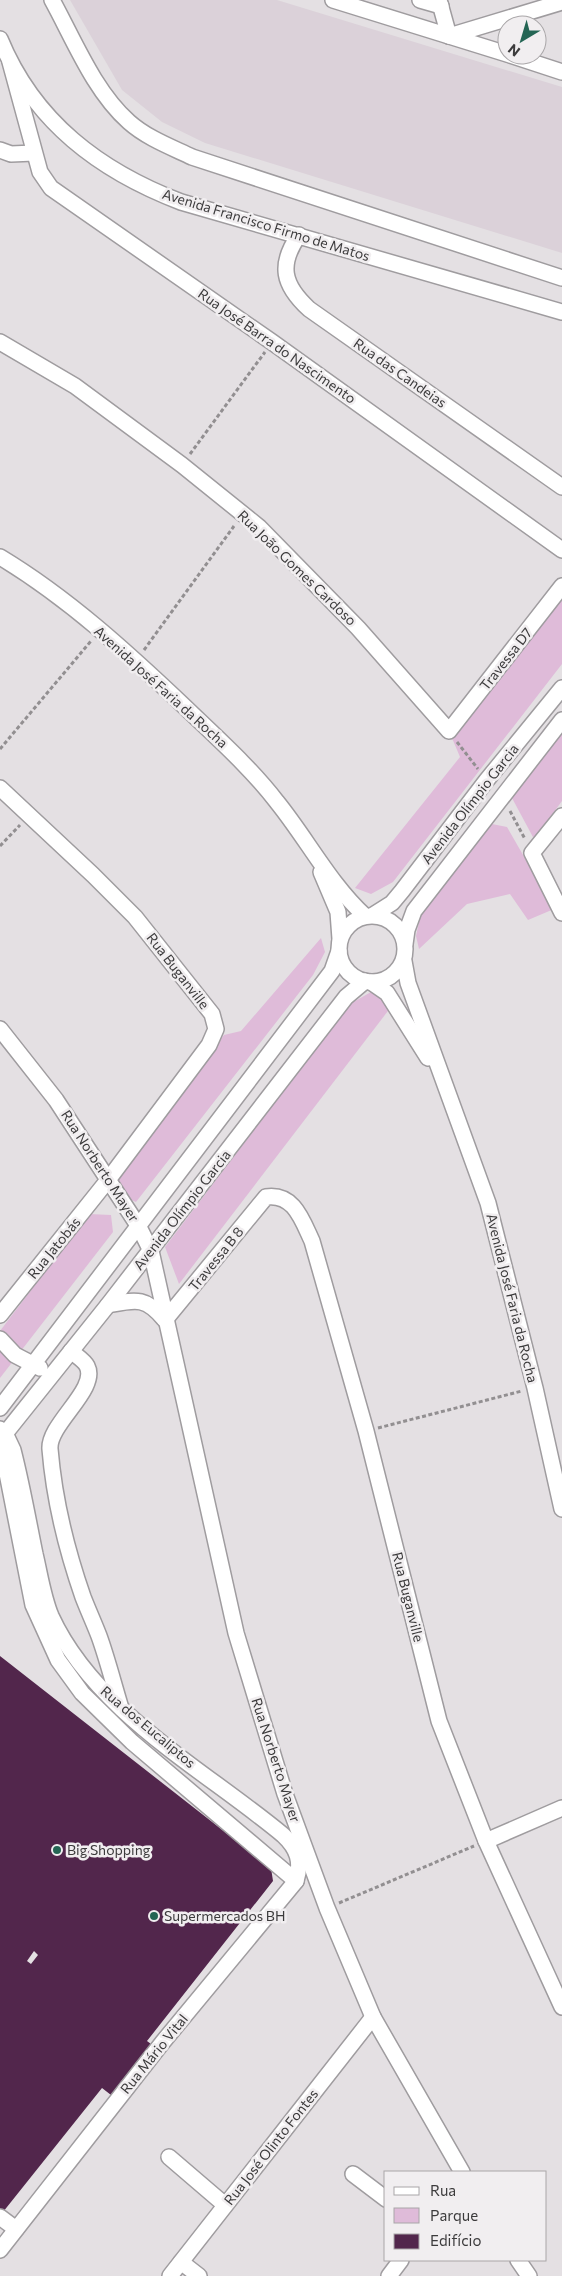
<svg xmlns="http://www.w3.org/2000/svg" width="562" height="2276" viewBox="0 0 562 2276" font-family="Commissioner,sans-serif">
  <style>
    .built { fill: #dbd1d9 }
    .green { fill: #dfbbd9 }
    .building { fill: #52264c; fill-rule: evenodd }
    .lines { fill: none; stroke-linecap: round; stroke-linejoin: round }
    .minor-casing { stroke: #9f9c9f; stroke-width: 18 }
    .path { stroke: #928f91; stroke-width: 3; stroke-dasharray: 4 2.5; stroke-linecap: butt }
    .minor { stroke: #fff; stroke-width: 15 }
    .poi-dot { fill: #246554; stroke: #f1eef0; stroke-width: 2 }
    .labels { text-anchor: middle; stroke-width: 5; stroke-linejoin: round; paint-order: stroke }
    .street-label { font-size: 14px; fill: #3c3b3c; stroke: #f1eef0 }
    .poi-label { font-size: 14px; fill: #3c3b3c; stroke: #f1eef0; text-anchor: start }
  </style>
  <rect width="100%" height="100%" fill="#e4e0e3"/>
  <polygon class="built" points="70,0 277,0 562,87 562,253 205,143 162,122 122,90"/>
  <g class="green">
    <polygon points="562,593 562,664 393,882 371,894 355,888 460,757 452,738"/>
    <polygon points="562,733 562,801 534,839 512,798"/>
    <polygon points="492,824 507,827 554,909 528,920 510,894 467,904 419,949 416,936 421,913"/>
    <polygon points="321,938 325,952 313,975 136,1202 123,1196 115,1178 224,1035 241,1031"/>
    <polygon points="371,992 387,997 391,1007 179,1284 165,1247 350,1004"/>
    <polygon points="89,1214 111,1215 113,1232 0,1378 0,1331"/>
  </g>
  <path class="building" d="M 0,1656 L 271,1868 L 273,1881 L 147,2041 L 151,2044 L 111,2095 L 102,2088 L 3,2212 L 0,2209 ZM 34,1951 L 38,1955 L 31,1964 L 27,1961 Z"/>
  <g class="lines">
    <defs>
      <g id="minor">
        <path d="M 52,0 C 74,40 94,91 129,122 C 147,138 171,147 192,157 L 562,278"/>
        <polyline points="333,0 507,54"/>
        <polyline points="420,0 441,6"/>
        <polyline points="439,0 449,36"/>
        <polyline points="449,36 562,2"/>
        <path d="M 0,39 C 34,122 100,171 181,202 L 562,312"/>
        <polyline points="510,55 562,72"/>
        <polyline points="10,62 40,172 51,188 272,342 562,550"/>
        <polyline points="0,150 11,154 34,153"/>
        <path d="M 299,235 C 278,265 283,285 309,309 L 562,487"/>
        <polyline points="0,342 75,386 182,465 259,527 358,628 449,731 562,586"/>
        <path d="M 0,557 C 68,598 128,653 185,707 C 217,738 250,767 277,802 C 307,839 330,884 365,916"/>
        <polyline points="0,788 93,875 135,917 212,1014 216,1029 209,1045 108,1180 0,1315"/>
        <polyline points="562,816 532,853 562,913"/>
        <polyline points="321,872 338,912 340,939"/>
        <polyline points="373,915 392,903 402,891 486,781 562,688"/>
        <circle cx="372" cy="949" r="33"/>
        <polyline points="405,944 407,930 414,911 562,720"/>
        <polyline points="404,961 408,983 488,1203 535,1388 562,1509"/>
        <polyline points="371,982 387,993 428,1058"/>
        <polyline points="0,1029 56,1100 139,1227 151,1251 236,1633 285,1794 327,1908 373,2017 462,2172"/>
        <path d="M 108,1305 C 135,1300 145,1296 164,1319"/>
        <path d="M 165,1320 L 266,1197 C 294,1193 302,1220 312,1241 L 366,1431 L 439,1721 L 486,1841 L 562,2007"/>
        <polyline points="0,1339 15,1355 40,1368"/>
        <path d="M 71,1351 C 75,1355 84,1360 87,1366 C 99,1389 48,1424 50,1449 C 54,1498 67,1551 83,1597 C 88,1610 94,1623 99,1636 C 107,1658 113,1682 120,1705"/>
        <polyline points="0,1408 332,971 339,951"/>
        <path d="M 0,1429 L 5,1433 L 13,1450 C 22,1485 28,1520 35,1554 C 40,1575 43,1597 51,1616 C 95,1712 205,1770 283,1835 C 298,1849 302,1862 296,1881 L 162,2043 L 0,2250"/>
        <polyline points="0,1440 108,1305 346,997 365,981"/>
        <polyline points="0,1457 3,1453 33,1605 58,1660 82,1693 132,1742 296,1881"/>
        <polyline points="486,1841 562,1808"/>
        <polyline points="169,2157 225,2205"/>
        <polyline points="353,2174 386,2199"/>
        <polyline points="0,2217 16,2229"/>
        <polyline points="518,2260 529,2276"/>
        <polyline points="181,2262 199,2276"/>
        <polyline points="170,2276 373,2017"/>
        <polyline points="389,2276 401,2260"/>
      </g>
    </defs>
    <use href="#minor" class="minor-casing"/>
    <g class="path">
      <polyline points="190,454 265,352"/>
      <polyline points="144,650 234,526"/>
      <polyline points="457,742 478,769"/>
      <polyline points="0,749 91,641"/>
      <polyline points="510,811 525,839"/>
      <polyline points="0,846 20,825"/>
      <polyline points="378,1428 522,1391"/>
      <polyline points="339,1903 474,1846"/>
    </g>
    <use href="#minor" class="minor"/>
  </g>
  <g class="poi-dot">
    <circle cx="57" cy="1850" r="5"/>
    <circle cx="154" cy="1916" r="5"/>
  </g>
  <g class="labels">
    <g class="street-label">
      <text transform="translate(266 225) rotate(17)" y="5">Avenida Francisco Firmo de Matos</text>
      <text transform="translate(277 346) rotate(35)" y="5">Rua José Barra do Nascimento</text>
      <text transform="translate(400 373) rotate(35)" y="5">Rua das Candeias</text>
      <text transform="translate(297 568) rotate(44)" y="5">Rua João Gomes Cardoso</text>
      <text transform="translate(506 659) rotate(-52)" y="5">Travessa D7</text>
      <text transform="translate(161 687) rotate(42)" y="5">Avenida José Faria da Rocha</text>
      <text transform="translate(470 804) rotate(-52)" y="5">Avenida Olímpio Garcia</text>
      <text transform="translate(178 971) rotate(52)" y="5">Rua Buganville</text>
      <text transform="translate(100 1166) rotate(57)" y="5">Rua Norberto Mayer</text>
      <text transform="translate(182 1210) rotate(-52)" y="5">Avenida Olímpio Garcia</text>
      <text transform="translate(54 1248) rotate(-51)" y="5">Rua Jatobás</text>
      <text transform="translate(216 1259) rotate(-51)" y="5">Travessa B 8</text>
      <text transform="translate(512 1298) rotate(76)" y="5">Avenida José Faria da Rocha</text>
      <text transform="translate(408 1597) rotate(76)" y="5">Rua Buganville</text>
      <text transform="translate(148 1727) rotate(40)" y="5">Rua dos Eucaliptos</text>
      <text transform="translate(276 1760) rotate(72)" y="5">Rua Norberto Mayer</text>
      <text transform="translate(154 2054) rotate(-51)" y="5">Rua Mário Vital</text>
      <text transform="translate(271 2147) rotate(-52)" y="5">Rua José Olinto Fontes</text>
    </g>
    <g class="poi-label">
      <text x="67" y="1855">Big Shopping</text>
      <text x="164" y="1921">Supermercados BH</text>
    </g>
  </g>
  <rect x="384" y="2171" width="162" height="90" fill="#f1eef0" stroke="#a9a6a8"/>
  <rect x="394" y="2187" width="25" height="8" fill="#ffffff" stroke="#a9a6a8"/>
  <text x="430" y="2196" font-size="15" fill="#3c3b3c">Rua</text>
  <rect x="394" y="2208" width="25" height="15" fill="#dfbbd9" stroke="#a9a6a8"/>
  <text x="430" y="2221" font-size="15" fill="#3c3b3c">Parque</text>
  <rect x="394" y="2234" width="25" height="15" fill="#52264c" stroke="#a9a6a8"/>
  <text x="430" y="2246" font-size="15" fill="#3c3b3c">Edifício</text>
  <g transform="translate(522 40) rotate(218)"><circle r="24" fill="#f1eef0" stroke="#a9a6a8"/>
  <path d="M0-4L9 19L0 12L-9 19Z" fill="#246554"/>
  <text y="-8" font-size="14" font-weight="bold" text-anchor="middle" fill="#3c3b3c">N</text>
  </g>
</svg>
